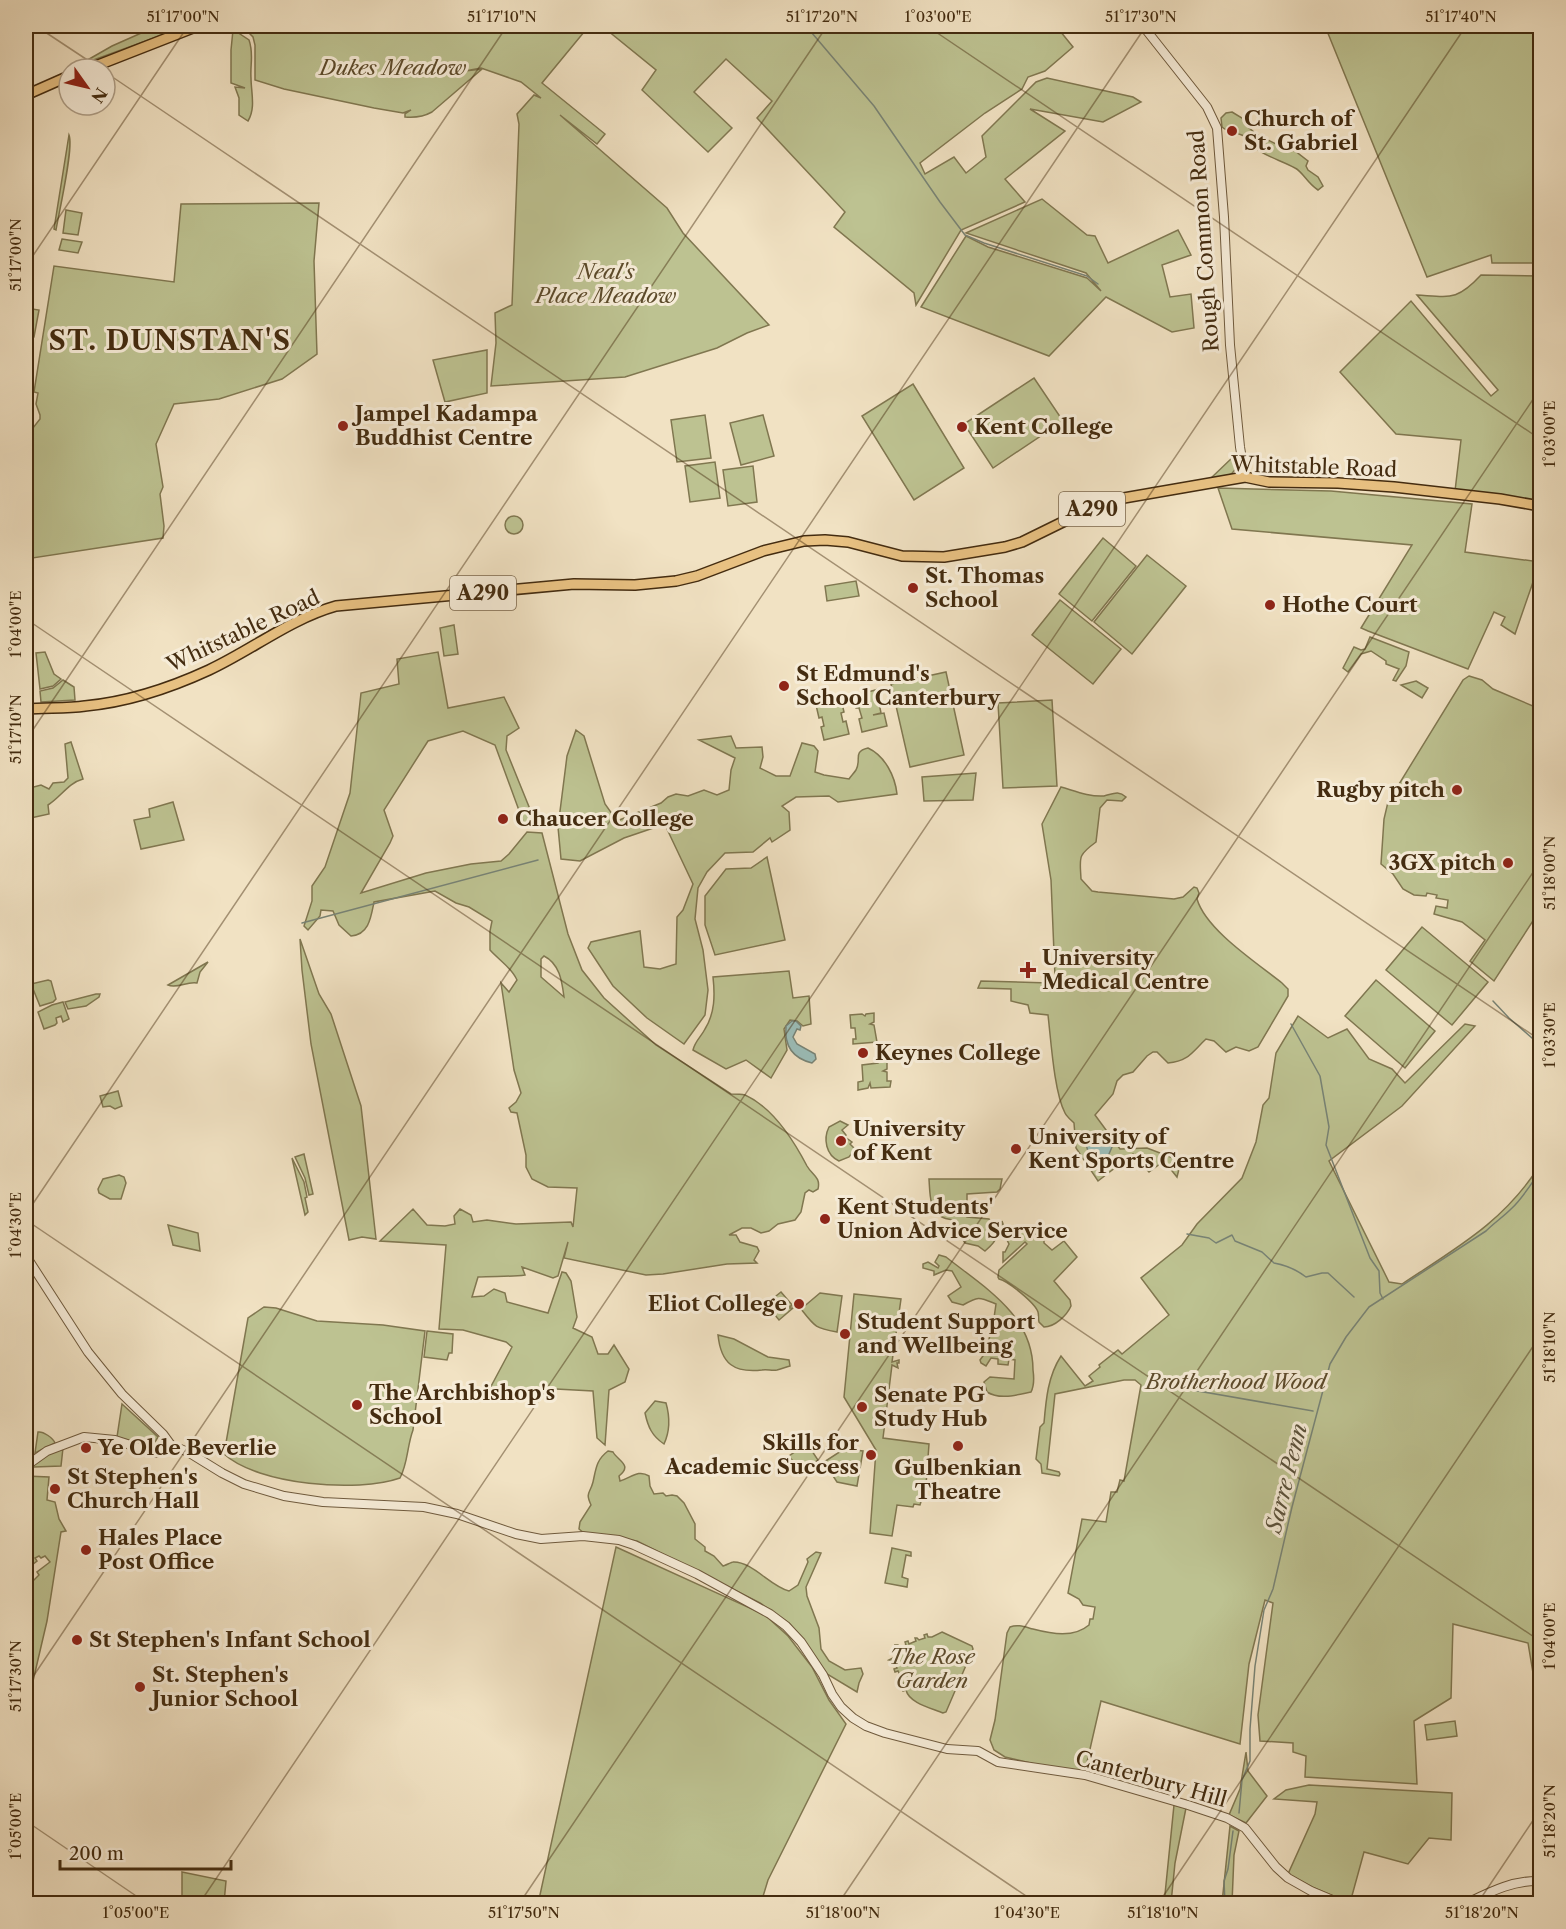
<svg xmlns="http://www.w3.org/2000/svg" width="1566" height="1929" viewBox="0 0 1566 1929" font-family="'Libre Caslon Text',serif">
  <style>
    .green { fill: #bdc291; stroke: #807750; stroke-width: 1.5; fill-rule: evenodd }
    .water { fill: #9bbdb8; stroke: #788375; stroke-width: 1.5 }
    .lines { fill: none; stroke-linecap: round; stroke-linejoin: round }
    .stream { stroke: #788375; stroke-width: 1.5 }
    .tertiary-casing { stroke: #6f5a3d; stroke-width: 10 }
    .primary-casing { stroke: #442c10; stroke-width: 12 }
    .tertiary { stroke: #f6ecd8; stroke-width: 8 }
    .primary { stroke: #e8c182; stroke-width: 9 }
    .ticks { fill: none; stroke: #442c10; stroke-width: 1.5; stroke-opacity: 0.45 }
    .poi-dot { fill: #8f2418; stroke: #f6ecd8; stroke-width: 2 }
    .labels { text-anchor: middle; stroke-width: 6; stroke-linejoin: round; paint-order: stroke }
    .shield { fill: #f6ecd8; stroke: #79664c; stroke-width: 1.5 }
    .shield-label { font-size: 20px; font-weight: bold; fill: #442c10 }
    .park-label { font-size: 21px; font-style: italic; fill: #5c4a2a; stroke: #f6ecd8 }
    .poi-label { font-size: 21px; font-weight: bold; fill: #442c10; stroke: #f6ecd8; text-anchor: start }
    .street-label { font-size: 21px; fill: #442c10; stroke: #f6ecd8 }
    .water-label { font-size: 22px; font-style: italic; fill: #5a503a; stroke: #f6ecd8 }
    .district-label { font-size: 27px; font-weight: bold; letter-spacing: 1.5px; fill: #442c10; stroke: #f6ecd8 }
    .neatline { fill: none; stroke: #442c10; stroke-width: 2 }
    .ticks-label { font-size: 15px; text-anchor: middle; fill: #442c10 }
  </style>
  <rect width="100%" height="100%" fill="#f1e2c3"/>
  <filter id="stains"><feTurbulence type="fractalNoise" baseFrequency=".00333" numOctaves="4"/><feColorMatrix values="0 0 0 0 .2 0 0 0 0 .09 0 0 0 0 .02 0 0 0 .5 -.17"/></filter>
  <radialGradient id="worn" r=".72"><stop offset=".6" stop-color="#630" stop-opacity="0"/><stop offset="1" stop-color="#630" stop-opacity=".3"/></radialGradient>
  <g class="green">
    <polygon points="157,26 187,26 77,66 112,46"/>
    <path d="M 221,26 L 589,26 L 542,83 L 605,134 L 597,144 L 560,115 L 667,208 L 683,233 L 769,325 L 747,333 L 717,348 L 625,377 L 491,386 L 496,343 L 495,313 L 512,305 L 519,124 L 517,114 L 534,95 L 541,98 L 521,82 L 481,68 L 465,71 L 482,69 L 432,112 C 423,117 415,118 405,117 L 405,114 L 411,110 L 403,113 L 374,108 L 284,89 L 255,80 L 255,45 L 253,37 L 243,27 L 234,30 L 249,40 C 254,54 250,64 251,78 C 251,92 256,108 248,121 L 239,115 L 239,98 L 235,87 L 245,88 L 231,83 L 231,50 L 233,30 L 214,30 Z"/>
    <polygon points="602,26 1056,26 1073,47 1045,71 1028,77 1022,89 985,113 920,163 925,174 954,157 966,173 986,157 982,136 1036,82 1047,78 1133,97 1141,102 1103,122 1030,109 1065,131 1005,179 1025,202 961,230 916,305 914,293 834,227 845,212 757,118 772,101 726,59 694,92 732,128 708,152 642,90 656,70"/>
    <polygon points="1325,26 1540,26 1540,263 1492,263 1491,255 1427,277"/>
    <path d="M 1232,112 L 1242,118 L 1249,128 L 1258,135 L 1280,146 L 1295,151 L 1308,161 L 1306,166 L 1308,170 L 1318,177 L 1323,186 L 1318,190 C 1307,183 1303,172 1295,168 C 1283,161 1261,155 1253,146 C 1250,144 1250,140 1247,138 C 1240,132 1230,134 1222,127 L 1221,118 L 1226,113 Z"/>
    <path d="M 69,135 C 74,147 59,212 56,230 L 54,229 Z"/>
    <polygon points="1042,199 1087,235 1095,236 1108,263 1178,230 1191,255 1162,265 1170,297 1191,294 1194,328 1172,332 1106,297 1049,356 921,307 966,236 988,247 1087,278 1101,291 1086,273 966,233"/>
    <polygon points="319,203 314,261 317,354 282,379 219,399 174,404 156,444 163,487 160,494 164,526 163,538 26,559 26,456 29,433 40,419 40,415 36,404 38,393 34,392 54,266 174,282 181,204"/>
    <polygon points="66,210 82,213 78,235 63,233"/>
    <polygon points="62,239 82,242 78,253 59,250"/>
    <path d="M 1481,275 L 1540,276 L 1540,504 L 1455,491 L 1461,440 L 1396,434 L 1340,372 L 1411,301 L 1491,396 L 1498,390 L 1417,295 C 1450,297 1457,301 1481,275 Z"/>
    <polygon points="26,308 39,310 34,337 26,336"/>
    <polygon points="487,350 487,393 445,402 433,360"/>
    <polygon points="1034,378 1063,421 993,468 964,424"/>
    <polygon points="913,384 964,468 914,500 862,416"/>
    <polygon points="705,415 711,458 677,462 671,420"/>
    <polygon points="763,415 774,456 741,465 730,423"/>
    <path d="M 1234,456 L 1238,457 C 1237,478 1226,476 1210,479 Z"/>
    <polygon points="715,462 720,498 690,502 685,466"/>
    <polygon points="753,466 757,502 728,506 723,470"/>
    <polygon points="1218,488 1331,491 1472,504 1465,552 1540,562 1515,634 1501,625 1505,617 1494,612 1468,669 1368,631 1361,628 1412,545 1232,529"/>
    <circle cx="514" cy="525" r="9"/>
    <polygon points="1103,538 1136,566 1092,621 1059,594"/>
    <polygon points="1147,555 1186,586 1132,654 1094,622"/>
    <polygon points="856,581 859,596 827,601 825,586"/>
    <polygon points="1060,600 1121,649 1093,684 1032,635"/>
    <polygon points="454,625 458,654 444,656 440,628"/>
    <polygon points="1370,637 1409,652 1406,666 1396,681 1393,680 1399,669 1386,664 1386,661 1371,651 1361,654 1348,672 1343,668 1354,647 1361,650 1365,649"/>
    <polygon points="45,652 54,674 61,679 53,686 40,689 36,653"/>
    <path d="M 438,652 L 448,708 L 504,697 L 519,728 L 507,736 L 506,750 L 536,824 L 524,824 L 495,745 L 463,731 L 428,741 L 384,810 L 393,836 L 390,843 L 361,893 L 426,873 L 471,864 L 501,861 L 509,854 L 527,832 L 542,833 L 568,934 L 582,970 L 604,998 L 656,1045 L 731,1094 C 735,1094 741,1094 745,1095 C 772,1107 794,1141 807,1166 C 812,1175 821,1177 818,1189 L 813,1192 L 809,1190 L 805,1193 L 801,1212 L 795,1220 L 778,1224 L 769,1231 L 761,1233 L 751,1228 L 742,1228 L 729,1235 L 736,1235 L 740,1242 L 757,1247 L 759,1251 L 754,1260 L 757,1263 L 727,1264 L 663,1274 L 646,1275 L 564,1258 L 568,1242 L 558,1276 L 553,1278 L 522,1267 L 525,1275 C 510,1277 494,1276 478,1277 L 472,1297 L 484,1296 L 494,1289 L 505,1293 L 507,1302 L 548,1313 L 562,1272 L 566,1273 L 571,1281 L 577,1317 L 573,1328 L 592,1337 L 598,1354 L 608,1354 L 614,1345 L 629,1369 L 625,1382 L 609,1390 L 605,1445 L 597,1438 L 593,1391 L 537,1388 L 505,1392 L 488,1392 L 512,1347 L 506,1342 L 463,1330 L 439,1329 L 446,1245 L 380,1241 L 413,1209 L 427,1225 L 445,1226 L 455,1224 L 454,1216 L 460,1209 L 471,1215 L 473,1222 L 487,1220 L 516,1224 L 571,1222 L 573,1227 L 577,1188 L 548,1187 L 532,1179 L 526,1167 L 526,1155 L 517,1113 L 511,1112 L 509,1108 L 516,1102 L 521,1093 L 514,1070 L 501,983 L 509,992 L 517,980 C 511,967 500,961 490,950 L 490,931 L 492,921 L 469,907 L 456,903 L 435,891 L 374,902 C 371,917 369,935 351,936 L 339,925 L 333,911 L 321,910 L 320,916 L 308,930 L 304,926 L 312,901 L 312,886 L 325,867 L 350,793 L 361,693 L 399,684 L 397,659 ZM 544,956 C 560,964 562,982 564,997 L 541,977 L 541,959 Z"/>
    <polygon points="946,672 964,755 910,767 891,684"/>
    <polygon points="1469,676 1482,680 1493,689 1540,709 1540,910 1494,981 1470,961 1485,940 1462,922 1434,914 1436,906 1447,908 1448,900 1436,898 1437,895 1427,893 1426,896 1414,895 1403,889 1393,874 1381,864 1384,819 1388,802 1463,680"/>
    <polygon points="63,680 74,687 75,700 41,702 40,691 53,688"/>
    <polygon points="1416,681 1428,688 1422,698 1401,685"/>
    <polygon points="879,689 882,702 879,703 881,713 873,715 884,713 887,726 862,732 859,719 862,718 859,708 856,708 853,696"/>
    <polygon points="841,699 844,712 841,713 843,722 846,721 849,734 824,740 821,727 824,726 822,717 819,718 816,705"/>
    <polygon points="1052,700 1057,786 1003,788 998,703"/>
    <path d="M 576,730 L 584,736 L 605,804 L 617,821 L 661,803 L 668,797 L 676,794 L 688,796 L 704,790 L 717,795 L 729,790 L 731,770 L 735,758 L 699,740 L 731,736 L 736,748 L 762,747 L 763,757 L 760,768 L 776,776 L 790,776 L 802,743 L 814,746 L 818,751 L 815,772 L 824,775 L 849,779 C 851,776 854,773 856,770 C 862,759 852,752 868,748 C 885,756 895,776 897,794 L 838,802 L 829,796 L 796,797 L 782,806 L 789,812 L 790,830 L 772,842 L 770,838 L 753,852 L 725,853 L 707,872 L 698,888 L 695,919 L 703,950 L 708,990 L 705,1015 L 684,1044 L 647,1018 L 613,986 L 588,948 L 591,942 L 640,931 L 644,967 L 660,969 L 676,964 L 677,917 L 683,910 L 693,884 L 666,827 L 671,822 L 624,838 L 580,861 L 561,859 L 558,827 L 567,756 Z"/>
    <path d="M 71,742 L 83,779 C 68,783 61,797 48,805 L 49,814 L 26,819 L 26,789 L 41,785 L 49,789 L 53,783 L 64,782 L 68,778 L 65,744 Z"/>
    <polygon points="976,773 973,800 924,801 922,777"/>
    <path d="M 1061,787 C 1075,791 1089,797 1104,796 C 1113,794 1118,790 1126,797 L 1122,801 L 1107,800 L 1100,808 L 1096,842 C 1077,856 1080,857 1081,879 L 1092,891 L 1098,892 L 1174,899 L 1183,897 L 1194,887 L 1197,888 L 1199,893 L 1197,899 C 1206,930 1257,963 1282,983 L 1288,989 L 1288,996 L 1258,1047 L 1249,1051 L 1236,1047 L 1226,1052 L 1214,1041 L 1206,1039 C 1192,1052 1189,1061 1168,1063 L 1157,1052 L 1153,1052 L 1147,1056 L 1133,1072 L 1123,1075 L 1117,1081 L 1113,1094 L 1095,1115 L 1120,1149 L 1147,1148 L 1181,1161 L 1177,1177 L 1164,1161 L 1149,1172 L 1133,1154 L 1098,1181 L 1076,1148 L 1074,1123 C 1071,1120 1067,1117 1065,1113 C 1054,1092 1051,1040 1048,1015 L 1030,1013 L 1028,1005 L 1011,1001 L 1011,989 L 978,988 L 981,981 L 1050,983 L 1055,977 L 1051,880 L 1042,824 Z"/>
    <polygon points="173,802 184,840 141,849 134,820 150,817 149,809"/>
    <polygon points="767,857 785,940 715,955 705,925 705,896 726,869 751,868"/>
    <polygon points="1422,927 1488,982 1452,1025 1386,970"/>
    <polygon points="300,939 319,994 331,1014 361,1106 376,1239 362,1237 349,1240 311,1044 302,970"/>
    <path d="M 208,962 L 200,972 L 197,983 C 187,981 177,989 168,985 Z"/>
    <path d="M 789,971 L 793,998 L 809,996 L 811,1024 L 803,1026 L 797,1021 L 790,1020 L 784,1029 L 787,1050 L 771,1078 L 746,1060 L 726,1069 L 693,1050 C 695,1041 701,1037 705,1029 C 715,1013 715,995 713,977 Z"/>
    <polygon points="48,980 51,981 56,999 53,1002 40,1006 31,984"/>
    <polygon points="1376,980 1435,1031 1405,1068 1345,1016"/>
    <polygon points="96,994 100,994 99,997 86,1006 68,1009 65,1002"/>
    <polygon points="63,1002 69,1019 63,1022 61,1016 56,1018 57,1023 55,1025 44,1029 38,1012 52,1005"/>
    <polygon points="874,1013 874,1022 870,1024 874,1025 877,1042 853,1044 853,1039 856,1039 855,1028 851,1028 850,1015 862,1014 865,1016 866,1014"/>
    <path d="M 1298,1016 L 1328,1038 L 1347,1029 L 1369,1059 L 1392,1069 L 1405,1083 L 1465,1024 L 1475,1026 L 1402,1106 L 1329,1161 L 1389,1282 L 1402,1284 C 1456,1248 1504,1222 1540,1165 L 1540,1715 L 1528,1643 L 1453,1624 L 1451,1698 L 1414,1721 L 1417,1784 L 1305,1777 L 1306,1756 L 1293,1752 L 1293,1743 L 1260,1741 L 1258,1715 L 1273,1603 L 1265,1600 L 1249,1664 L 1240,1744 L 1101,1701 L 1085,1771 L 1043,1766 L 1005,1757 L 994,1750 L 990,1740 L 995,1720 L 1007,1633 L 1010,1627 C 1018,1624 1025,1627 1033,1629 C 1052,1634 1074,1638 1089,1625 L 1090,1619 L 1093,1619 L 1095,1607 L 1083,1605 L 1079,1599 L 1068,1593 L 1082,1519 L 1106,1522 L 1111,1492 L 1117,1492 L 1120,1480 L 1124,1481 L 1141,1385 L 1135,1380 L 1124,1380 L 1055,1394 L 1047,1469 L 1059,1472 L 1060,1474 L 1059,1476 L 1042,1473 L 1041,1464 L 1036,1459 L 1040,1427 L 1044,1423 C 1046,1399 1048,1376 1061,1356 L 1085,1386 L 1093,1381 L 1089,1376 L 1100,1367 L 1099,1365 L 1118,1350 L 1122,1354 L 1169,1315 L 1141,1278 L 1182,1245 L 1197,1224 L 1242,1178 L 1256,1142 L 1263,1105 L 1269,1098 L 1276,1053 Z"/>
    <polygon points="878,1061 887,1061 887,1069 883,1071 887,1072 887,1081 891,1081 890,1087 871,1088 870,1083 868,1088 858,1090 858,1082 863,1081 862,1065 878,1063"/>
    <polygon points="118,1091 122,1106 115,1109 110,1106 103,1107 100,1096"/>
    <path d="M 840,1121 L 848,1125 L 842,1130 L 846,1135 L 845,1137 L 852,1142 L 850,1144 L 855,1149 L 849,1157 L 839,1161 C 826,1155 823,1139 829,1127 Z"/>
    <polygon points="304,1154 313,1194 309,1195 305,1178 295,1157"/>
    <polygon points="292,1158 304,1182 307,1197 305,1198 308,1212 305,1215"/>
    <polygon points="119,1175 124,1177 126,1183 121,1199 110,1199 99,1193 98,1189 103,1179"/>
    <path d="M 929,1179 L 1002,1179 L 1000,1189 L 997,1192 L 967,1194 L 967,1217 L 989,1219 C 1000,1236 999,1239 985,1251 L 978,1246 L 965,1243 L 957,1230 L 957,1221 C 952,1219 947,1220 942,1217 C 929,1210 930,1193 929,1179 Z"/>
    <path d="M 1002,1221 L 1004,1227 L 1031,1226 L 1040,1228 L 1031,1237 L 1041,1230 L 1048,1236 L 1044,1239 L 1044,1243 L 1052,1250 L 1064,1241 L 1077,1257 L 1054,1281 L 1070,1300 L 1071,1306 C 1067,1315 1055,1327 1044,1327 L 1039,1322 C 1038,1319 1039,1315 1038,1312 C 1035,1303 1008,1281 999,1279 L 998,1277 L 999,1270 L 1027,1244 L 1025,1242 L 1003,1262 L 1003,1252 L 1005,1252 L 1009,1244 L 1002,1230 Z"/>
    <polygon points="168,1225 198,1233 200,1251 173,1245"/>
    <path d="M 939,1255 L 946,1257 C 985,1288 1033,1315 1033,1370 C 1034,1377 1034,1386 1031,1392 C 1016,1395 1000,1400 987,1392 L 984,1382 L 990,1377 L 1014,1379 L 1015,1360 L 1009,1359 L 1008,1365 L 998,1364 L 998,1359 L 991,1358 L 986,1366 L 981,1363 L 980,1360 L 986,1352 L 990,1335 L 997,1330 L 999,1319 L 994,1318 L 996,1304 C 979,1297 979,1296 963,1305 L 952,1302 L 948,1296 L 961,1287 L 952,1271 L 946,1270 L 934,1275 L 934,1271 L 923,1268 L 923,1264 L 928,1262 L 938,1268 L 939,1266 L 935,1262 Z"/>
    <polygon points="781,1292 793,1306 790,1306 790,1308 793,1308 779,1320 766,1304"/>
    <path d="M 820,1293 L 842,1296 L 837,1332 C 815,1328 815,1327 801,1309 Z"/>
    <polygon points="854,1294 901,1299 892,1362 899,1360 899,1363 897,1363 898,1368 892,1365 883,1438 929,1444 926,1485 920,1505 914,1504 913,1507 897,1505 892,1536 870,1533 876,1450 844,1397"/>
    <path d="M 264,1307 L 276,1308 L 317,1321 L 383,1325 L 425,1331 L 413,1430 C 407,1446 408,1463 400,1478 C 358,1493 258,1485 224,1454 L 248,1318 Z"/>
    <polygon points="427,1331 453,1334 452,1353 449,1353 447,1360 424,1357"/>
    <path d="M 718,1335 L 734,1339 L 768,1357 L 789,1360 L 790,1366 C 786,1367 781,1369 777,1370 C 772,1371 767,1369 762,1370 C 734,1373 721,1364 718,1335 Z"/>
    <path d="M 655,1401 L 666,1403 C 670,1417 670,1431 664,1444 C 652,1436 648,1427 645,1413 Z"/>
    <polygon points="122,1404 158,1437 152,1447 117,1437"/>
    <path d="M 38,1432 C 43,1431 53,1438 55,1443 L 35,1453 Z"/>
    <polygon points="805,1445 808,1445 818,1460 801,1472 789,1456"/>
    <polygon points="63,1448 61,1466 34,1467 31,1465 49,1452"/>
    <polygon points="844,1449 863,1451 857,1486 837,1482 824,1462"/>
    <path d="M 608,1451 L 613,1452 C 618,1461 633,1465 619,1476 L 620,1481 C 631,1478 638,1469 649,1476 L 650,1486 L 654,1494 L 663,1493 L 666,1496 L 672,1495 L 677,1496 L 684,1503 L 695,1524 L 695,1539 L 705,1547 L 705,1551 L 714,1556 L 723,1566 C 724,1566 732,1562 733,1562 C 752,1561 771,1587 789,1591 L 798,1585 L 808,1562 L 807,1559 L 816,1552 L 821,1553 L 806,1587 L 807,1596 L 819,1628 L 821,1649 L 829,1661 L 845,1670 L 861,1668 L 863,1674 L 859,1683 L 857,1692 L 827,1674 L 804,1640 L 789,1623 L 760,1603 L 637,1541 L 584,1533 L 579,1529 L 580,1522 L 591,1505 C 585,1492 590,1494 593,1482 C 596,1469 596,1460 608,1451 Z"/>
    <polygon points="26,1476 49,1477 47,1500 55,1502 59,1519 66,1531 61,1532 47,1621 26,1711 26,1581 31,1577 34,1580 39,1575 37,1572 50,1562 45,1556 41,1558 39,1556 35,1558 37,1561 32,1565 30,1562 26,1565"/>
    <polygon points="616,1547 765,1615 788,1636 812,1667 829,1700 846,1724 768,1880 761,1903 538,1904"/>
    <polygon points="892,1548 911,1552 911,1556 906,1555 902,1577 908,1579 907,1587 885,1583"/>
    <path d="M 942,1632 L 972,1646 L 973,1649 L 946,1712 L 943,1713 C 931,1708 909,1703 906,1690 L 903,1691 L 902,1688 L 904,1687 L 902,1680 L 899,1681 L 898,1679 L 901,1677 L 898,1671 L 895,1672 L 894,1669 L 897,1668 L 894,1661 L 889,1660 L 895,1657 L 897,1651 L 895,1645 L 898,1645 L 900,1648 L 906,1645 L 905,1642 L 908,1641 L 909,1644 L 916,1641 L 915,1638 L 917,1638 L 919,1640 L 925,1638 L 924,1635 L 927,1634 L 928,1637 L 932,1637 Z"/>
    <polygon points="1455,1721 1457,1736 1427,1740 1425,1725"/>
    <polygon points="1246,1752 1248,1771 1267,1796 1246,1823 1229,1815 1240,1789"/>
    <polygon points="1309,1785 1452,1793 1451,1840 1429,1838 1408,1864 1364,1852 1350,1903 1312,1887 1288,1874 1315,1814 1317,1802 1274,1799 1286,1790"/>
    <polygon points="1174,1805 1186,1808 1175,1863 1171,1903 1164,1904"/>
    <polygon points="1230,1826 1239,1831 1234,1855 1232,1903 1222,1903"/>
    <polygon points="182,1872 226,1881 224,1903 182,1903"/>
  </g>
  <g class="water">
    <path d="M 792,1021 L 796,1021 L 801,1026 L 800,1030 L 797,1029 L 793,1037 L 797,1044 L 815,1054 L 816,1059 L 812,1063 C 792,1058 784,1046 786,1026 Z"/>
    <path d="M 1098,1135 L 1112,1147 L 1106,1161 C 1093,1161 1087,1155 1086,1142 L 1089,1138 Z"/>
  </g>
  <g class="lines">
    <g class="stream">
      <polyline points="806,26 874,106 940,202 965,235 984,243 1087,276 1098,284"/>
      <polyline points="302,923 538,860"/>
      <polyline points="1493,1001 1509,1018 1540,1045"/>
      <polyline points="1291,1024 1320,1076 1329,1127 1326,1145 1370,1258 1379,1271 1380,1293 1383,1299"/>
      <path d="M 1187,1234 L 1209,1238 L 1216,1243 L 1232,1235 L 1235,1241 L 1262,1252 L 1274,1263 C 1285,1265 1297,1270 1306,1277 L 1322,1273 L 1328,1273 L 1354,1297"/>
      <polyline points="1175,1387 1313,1411"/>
      <path d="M 1239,1813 L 1242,1780 L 1250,1761 L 1250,1729 L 1255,1666 L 1264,1610 L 1273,1589 L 1292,1507 L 1330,1364 L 1346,1337 L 1369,1307 L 1486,1231 C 1494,1223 1503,1217 1511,1209 C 1523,1198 1531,1184 1540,1171"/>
      <polyline points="1225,1904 1224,1881 1228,1869 1233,1831"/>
    </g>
    <defs>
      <g id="tertiary">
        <polyline points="1143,26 1207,107 1217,128 1224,217 1230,345 1240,447 1245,477"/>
        <polyline points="26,1256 88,1352 122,1394 163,1434 171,1445"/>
        <polyline points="171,1445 188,1452 222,1473 244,1484 284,1496 323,1502 424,1507 457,1514 516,1534 541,1539 583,1536 619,1540 634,1545 697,1574 770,1614 786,1626 801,1642 823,1675 832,1694 841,1707 853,1718 866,1726 885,1733 947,1749 978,1751 998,1762 1085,1775 1188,1805 1227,1818 1245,1828 1276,1867 1288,1878 1311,1891 1342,1904"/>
        <polyline points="26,1466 47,1451 84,1437 115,1440 155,1453 163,1451 171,1445"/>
        <path d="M 1465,1904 C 1490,1892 1513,1880 1540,1881"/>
      </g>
      <g id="primary">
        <polyline points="88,69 198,26"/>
        <polyline points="26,95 69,76"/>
        <path d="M 26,709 C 45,707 66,709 85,706 C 128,702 170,688 209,670 C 252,650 290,619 336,606 L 574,584 L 635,585 L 676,581 L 697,576 L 763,551 L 804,541 L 825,540 L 848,542 L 902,556 L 944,557 L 1005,547 L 1022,542 L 1075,516 L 1118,499 L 1245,477 L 1269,482 L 1338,483 L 1394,487 L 1500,499 L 1540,506"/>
      </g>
    </defs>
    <use href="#tertiary" class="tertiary-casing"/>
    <use href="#primary" class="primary-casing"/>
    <use href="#tertiary" class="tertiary"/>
    <use href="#primary" class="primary"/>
  </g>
  <path class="ticks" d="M 36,26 L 101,69M 927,26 L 1540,439M 105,72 L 1540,1040M 26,266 L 188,26M 26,619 L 1540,1641M 26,740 L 507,26M 26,1214 L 827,26M 26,1220 L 1038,1904M 26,1687 L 1146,26M 26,1821 L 148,1904M 199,1904 L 1466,26M 519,1904 L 1540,389M 838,1904 L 1540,862M 1158,1904 L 1540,1336M 1477,1904 L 1540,1810"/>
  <g class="poi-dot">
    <circle cx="1232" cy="131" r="6"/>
    <circle cx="343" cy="426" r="6"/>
    <circle cx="962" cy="427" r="6"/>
    <circle cx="913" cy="588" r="6"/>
    <circle cx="1270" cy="605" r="6"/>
    <circle cx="784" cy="686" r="6"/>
    <circle cx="1457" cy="790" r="6"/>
    <circle cx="503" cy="819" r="6"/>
    <circle cx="1508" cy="863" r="6"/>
    <path d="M1025 961h6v6h6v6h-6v6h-6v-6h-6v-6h6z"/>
    <circle cx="863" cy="1053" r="6"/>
    <circle cx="841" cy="1141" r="6"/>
    <circle cx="1016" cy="1149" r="6"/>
    <circle cx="825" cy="1219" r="6"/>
    <circle cx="799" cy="1304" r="6"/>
    <circle cx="845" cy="1334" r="6"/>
    <circle cx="357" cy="1405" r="6"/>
    <circle cx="862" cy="1407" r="6"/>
    <circle cx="958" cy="1446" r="6"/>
    <circle cx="86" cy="1448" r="6"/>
    <circle cx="871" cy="1455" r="6"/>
    <circle cx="55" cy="1489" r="6"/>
    <circle cx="86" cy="1550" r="6"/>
    <circle cx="77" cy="1640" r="6"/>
    <circle cx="140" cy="1687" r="6"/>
  </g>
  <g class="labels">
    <g class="shield">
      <rect x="1059" y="492" width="66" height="34" rx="4.5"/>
      <rect x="450" y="576" width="66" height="34" rx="4.5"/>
    </g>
    <g class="shield-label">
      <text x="1092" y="516">A290</text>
      <text x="483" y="600">A290</text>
    </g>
    <g class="park-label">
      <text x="393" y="75">Dukes Meadow</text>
      <text x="606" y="279">Neal's<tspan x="606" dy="24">Place Meadow</tspan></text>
      <text x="1236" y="1389">Brotherhood Wood</text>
      <text x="932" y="1664">The Rose<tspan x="932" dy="24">Garden</tspan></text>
    </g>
    <g class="poi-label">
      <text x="1244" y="126">Church of<tspan x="1244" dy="24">St. Gabriel</tspan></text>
      <text x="355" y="421">Jampel Kadampa<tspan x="355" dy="24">Buddhist Centre</tspan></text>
      <text x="974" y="434">Kent College</text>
      <text x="925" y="583">St. Thomas<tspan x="925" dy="24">School</tspan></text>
      <text x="1282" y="612">Hothe Court</text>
      <text x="796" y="681">St Edmund's<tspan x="796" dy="24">School Canterbury</tspan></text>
      <text x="1445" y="797" text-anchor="end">Rugby pitch</text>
      <text x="515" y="826">Chaucer College</text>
      <text x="1496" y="870" text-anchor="end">3GX pitch</text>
      <text x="1042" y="965">University<tspan x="1042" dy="24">Medical Centre</tspan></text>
      <text x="875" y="1060">Keynes College</text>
      <text x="853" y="1136">University<tspan x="853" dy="24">of Kent</tspan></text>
      <text x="1028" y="1144">University of<tspan x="1028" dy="24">Kent Sports Centre</tspan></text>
      <text x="837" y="1214">Kent Students'<tspan x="837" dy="24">Union Advice Service</tspan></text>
      <text x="787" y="1311" text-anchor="end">Eliot College</text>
      <text x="857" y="1329">Student Support<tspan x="857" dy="24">and Wellbeing</tspan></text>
      <text x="369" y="1400">The Archbishop's<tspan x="369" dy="24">School</tspan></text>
      <text x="874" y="1402">Senate PG<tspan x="874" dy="24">Study Hub</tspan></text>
      <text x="859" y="1450" text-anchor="end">Skills for<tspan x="859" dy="24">Academic Success</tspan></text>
      <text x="98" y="1455">Ye Olde Beverlie</text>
      <text x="958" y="1475" text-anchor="middle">Gulbenkian<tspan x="958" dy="24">Theatre</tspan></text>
      <text x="67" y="1484">St Stephen's<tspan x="67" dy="24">Church Hall</tspan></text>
      <text x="98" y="1545">Hales Place<tspan x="98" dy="24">Post Office</tspan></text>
      <text x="89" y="1647">St Stephen's Infant School</text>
      <text x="152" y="1682">St. Stephen's<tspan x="152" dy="24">Junior School</tspan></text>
    </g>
    <g class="street-label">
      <text transform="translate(1204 241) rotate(-94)" y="7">Rough Common Road</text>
      <text transform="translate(1314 467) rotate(2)" y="7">Whitstable Road</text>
      <text transform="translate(243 631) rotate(-25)" y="7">Whitstable Road</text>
      <text transform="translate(1151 1779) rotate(16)" y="7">Canterbury Hill</text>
    </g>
    <g class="water-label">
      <text transform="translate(1286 1478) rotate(-76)" y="8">Sarre Penn</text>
    </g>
    <g class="district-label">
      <text x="170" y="350">ST. DUNSTAN'S</text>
    </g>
  </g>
  <rect width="1566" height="1929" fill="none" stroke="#f1e2c3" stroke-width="66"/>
  <g transform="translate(87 87) rotate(124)"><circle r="28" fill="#f6ecd8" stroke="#af9f88" stroke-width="1.5"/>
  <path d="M0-4.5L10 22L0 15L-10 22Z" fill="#8f2418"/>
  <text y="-9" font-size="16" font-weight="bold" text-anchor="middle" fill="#442c10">N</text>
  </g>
  <path d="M60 1860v9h171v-9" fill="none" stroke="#442c10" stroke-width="3"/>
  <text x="69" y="1860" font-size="18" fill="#442c10" stroke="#f6ecd8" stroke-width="4.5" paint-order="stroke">200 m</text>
  <rect x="33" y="33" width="1500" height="1863" class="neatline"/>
  <g class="ticks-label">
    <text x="183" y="22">51°17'00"N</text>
    <text x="502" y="22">51°17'10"N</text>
    <text x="822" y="22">51°17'20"N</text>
    <text x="938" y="22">1°03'00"E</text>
    <text x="1141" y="22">51°17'30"N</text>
    <text x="1461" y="22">51°17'40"N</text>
    <text transform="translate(16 255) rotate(-90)" y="5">51°17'00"N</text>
    <text transform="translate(1550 434) rotate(-90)" y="5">1°03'00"E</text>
    <text transform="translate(16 624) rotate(-90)" y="5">1°04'00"E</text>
    <text transform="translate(16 729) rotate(-90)" y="5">51°17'10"N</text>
    <text transform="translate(1550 873) rotate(-90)" y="5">51°18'00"N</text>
    <text transform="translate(1550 1035) rotate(-90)" y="5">1°03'30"E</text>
    <text transform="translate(16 1225) rotate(-90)" y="5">1°04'30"E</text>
    <text transform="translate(1550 1347) rotate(-90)" y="5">51°18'10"N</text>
    <text transform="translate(1550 1636) rotate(-90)" y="5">1°04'00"E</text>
    <text transform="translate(16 1676) rotate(-90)" y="5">51°17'30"N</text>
    <text transform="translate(1550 1821) rotate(-90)" y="5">51°18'20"N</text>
    <text transform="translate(16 1826) rotate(-90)" y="5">1°05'00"E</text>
    <text x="136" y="1918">1°05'00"E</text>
    <text x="524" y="1918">51°17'50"N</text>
    <text x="843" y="1918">51°18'00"N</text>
    <text x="1027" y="1918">1°04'30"E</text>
    <text x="1163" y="1918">51°18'10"N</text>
    <text x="1482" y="1918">51°18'20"N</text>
  </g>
  <rect width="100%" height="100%" filter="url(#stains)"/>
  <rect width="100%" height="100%" fill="url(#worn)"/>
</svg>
